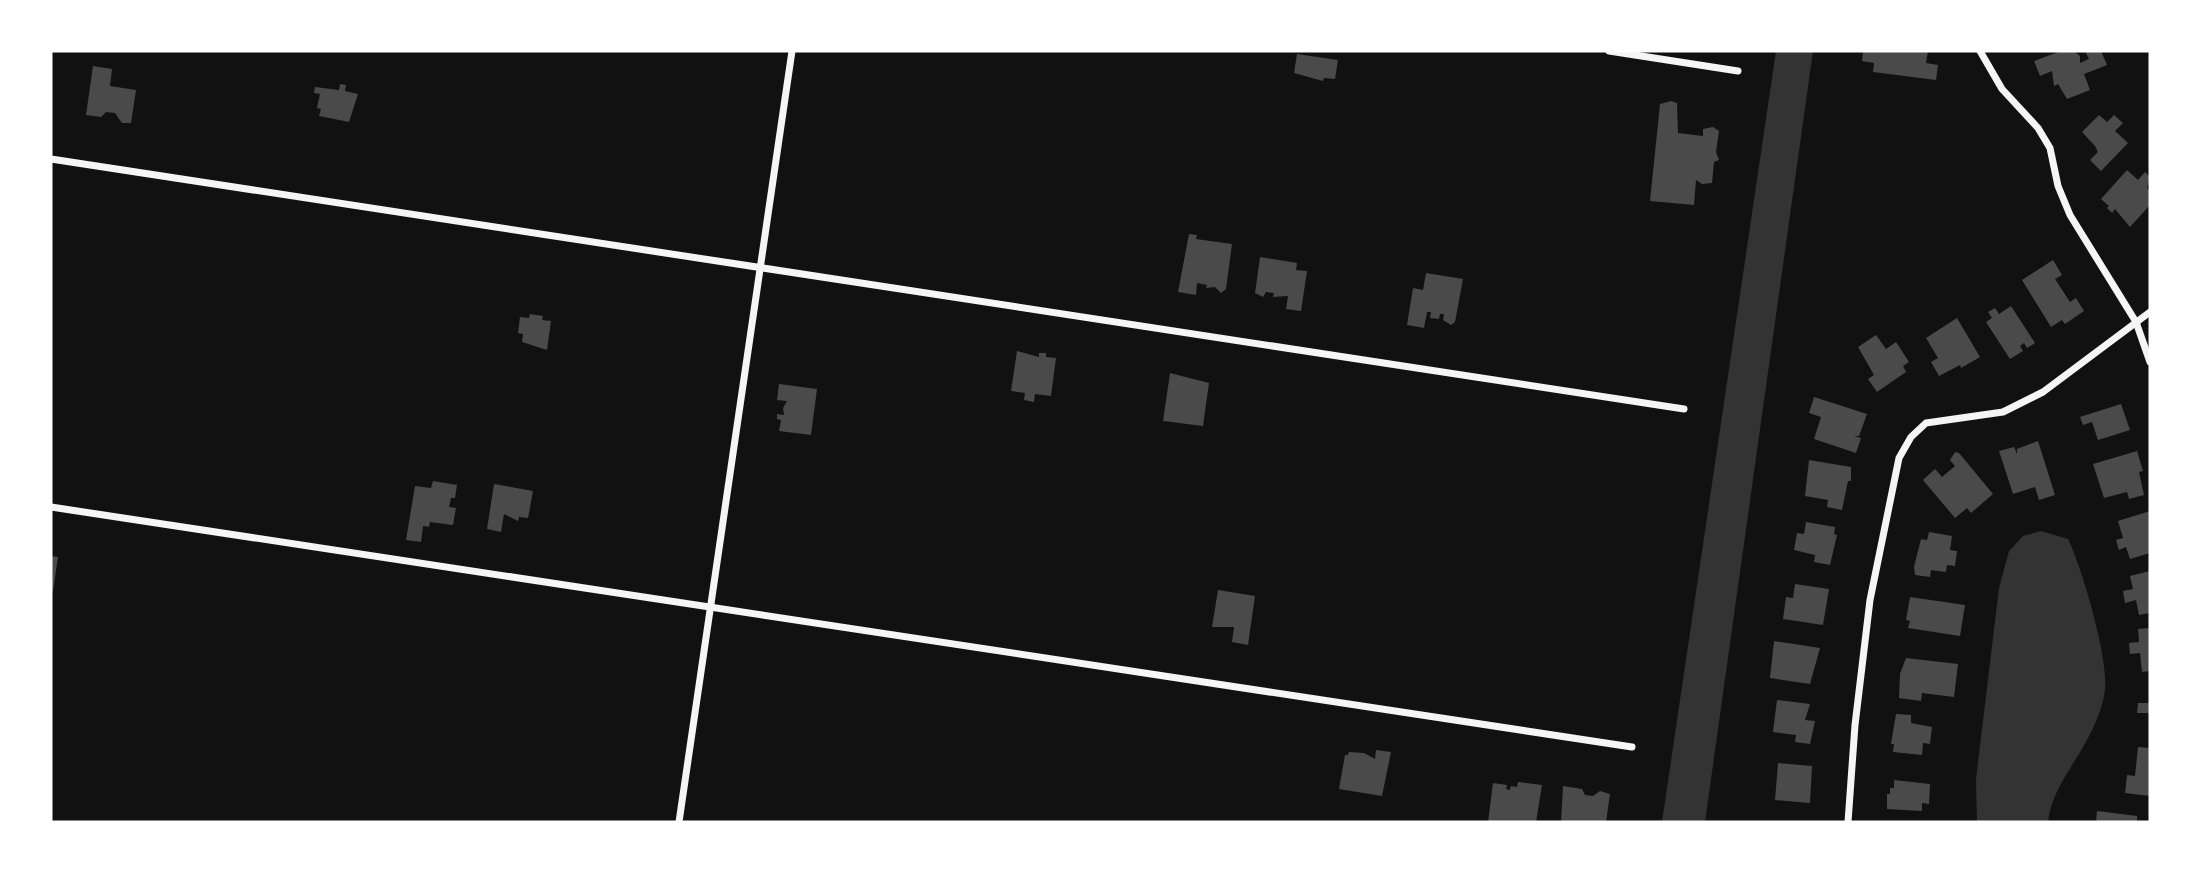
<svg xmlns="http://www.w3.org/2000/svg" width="2201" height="873" viewBox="0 0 2201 873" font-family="'Golos Text',sans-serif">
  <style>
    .water { fill: #333 }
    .building { fill: #4a4a4a }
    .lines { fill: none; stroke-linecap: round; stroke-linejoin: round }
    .minor { stroke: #f5f5f5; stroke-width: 7 }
  </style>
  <rect width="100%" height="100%" fill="#111"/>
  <g class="water">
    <polygon points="1776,51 1813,51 1705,822 1662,822"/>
    <path d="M 2041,531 L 2068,539 C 2082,568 2109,659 2105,690 C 2103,707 2095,725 2087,740 C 2073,766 2051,792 2048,822 L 1977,822 L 1976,779 L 1999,588 L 2009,551 L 2023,536 Z"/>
  </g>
  <g class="building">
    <polygon points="1863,51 1928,51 1926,63 1938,65 1936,80 1873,72 1874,63 1862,61"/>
    <polygon points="2061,51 2074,51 2080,56 2080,63 2089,59 2085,51 2101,51 2107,65 2084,74 2090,90 2067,99 2058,84 2054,86 2052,71 2040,76 2034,61"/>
    <polygon points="1297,54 1338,60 1335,79 1324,78 1323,81 1294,73"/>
    <polygon points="93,66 112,69 110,86 136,90 131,123 122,123 115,113 106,112 101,117 86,115"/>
    <polygon points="340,84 346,85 345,91 358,94 349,122 319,116 321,109 317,108 320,94 314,93 315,87 339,90"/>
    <polygon points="1671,101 1677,103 1678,133 1703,136 1703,129 1713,127 1719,131 1716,152 1719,160 1714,162 1712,183 1702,184 1696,180 1694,205 1650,201 1660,104"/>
    <polygon points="2099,115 2107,122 2114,115 2123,123 2115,131 2128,143 2101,171 2090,160 2098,152 2095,146 2082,132"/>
    <polygon points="2127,170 2138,180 2145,172 2150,177 2147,188 2150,191 2150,205 2130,227 2115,209 2112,213 2107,208 2109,206 2101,199"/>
    <polygon points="1189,234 1197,235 1196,239 1232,244 1226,289 1221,293 1215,287 1206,288 1207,285 1197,283 1196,295 1178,292"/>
    <polygon points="1260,257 1297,263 1296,270 1307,271 1301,311 1286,309 1288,296 1273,297 1274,293 1266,292 1263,297 1255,293"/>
    <polygon points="2053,260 2062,275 2055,279 2070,302 2076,298 2084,311 2065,324 2062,320 2051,327 2022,280"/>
    <polygon points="1426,273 1463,279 1455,322 1451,325 1443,320 1444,314 1440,314 1439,319 1430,318 1431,312 1427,312 1424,328 1407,325 1413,288 1423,290"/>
    <polygon points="2011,306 2035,343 2027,348 2024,343 2020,346 2023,351 2010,359 1986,322 1992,318 1988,312 1995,308 1999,314"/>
    <polygon points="530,314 543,316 542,320 551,321 547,350 522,342 523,334 518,333 520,317 529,318"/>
    <polygon points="1957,318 1980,357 1961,368 1960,365 1939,376 1931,362 1938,358 1926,338"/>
    <polygon points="1876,335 1886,349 1896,342 1909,362 1903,366 1906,372 1877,392 1868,379 1874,375 1858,347"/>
    <polygon points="1017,351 1039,357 1039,353 1046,353 1046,357 1056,358 1051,396 1035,394 1034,402 1024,400 1025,393 1011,391"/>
    <polygon points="1170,373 1209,383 1203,426 1163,421"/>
    <polygon points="779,384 817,389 811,435 779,431 781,420 777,419 777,414 784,415 783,408 787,401 777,400"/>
    <polygon points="1814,397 1867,414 1859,436 1854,436 1861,438 1856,453 1814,439 1821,417 1809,413"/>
    <polygon points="2121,404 2130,430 2098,440 2092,422 2083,425 2080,417"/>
    <polygon points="2038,441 2055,495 2039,500 2035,487 2013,494 1999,451 2014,447 2017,454 2017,449"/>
    <polygon points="2137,451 2143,471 2139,472 2144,495 2129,499 2127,492 2104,498 2093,464"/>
    <polygon points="1955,452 1959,453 1993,494 1971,513 1967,508 1955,518 1923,480 1935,469 1942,477 1955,466 1950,460"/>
    <polygon points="1809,460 1851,467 1851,481 1848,481 1842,510 1827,507 1828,500 1805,496"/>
    <polygon points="433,481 457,485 455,498 451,498 449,507 456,508 453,525 430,522 429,527 423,526 421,542 406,540 415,486 431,488"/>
    <polygon points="494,484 533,491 528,518 519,517 518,521 504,514 501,532 487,529"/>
    <polygon points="2150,511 2150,553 2130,559 2126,547 2119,550 2116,540 2123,538 2118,521"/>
    <polygon points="1806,522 1835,527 1834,534 1837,535 1830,565 1814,562 1815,555 1794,550 1797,533 1804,534"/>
    <polygon points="1929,532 1952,536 1950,550 1957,551 1955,566 1947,565 1946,572 1931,570 1930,577 1915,575 1914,567 1921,539 1927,540"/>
    <polygon points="51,556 58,557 53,591 51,591"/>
    <polygon points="2150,571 2150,613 2139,615 2136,600 2125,603 2123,591 2133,589 2130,576"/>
    <polygon points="1795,584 1829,589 1823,625 1783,619 1786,597 1793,598"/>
    <polygon points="1218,590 1255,596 1248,645 1232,642 1234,627 1212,627"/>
    <polygon points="1910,597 1965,605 1960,636 1908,628 1910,621 1906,620"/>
    <polygon points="2150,628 2150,671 2142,672 2140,653 2130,654 2129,643 2139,642 2138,629"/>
    <polygon points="1774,641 1820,648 1810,684 1770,678"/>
    <polygon points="1906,658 1958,664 1954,697 1922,693 1921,701 1899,698 1900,674"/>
    <polygon points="1777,700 1810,704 1805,720 1815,721 1810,744 1795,742 1796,735 1773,732"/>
    <polygon points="2138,703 2150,703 2150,713 2137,713"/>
    <polygon points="1896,714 1911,715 1911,723 1932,727 1930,744 1923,743 1922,755 1893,752 1894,744 1891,744"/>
    <polygon points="2138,747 2150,748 2150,796 2125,793 2127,775 2135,776"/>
    <polygon points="1376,750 1391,752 1382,796 1339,789 1345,755 1348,755 1349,752 1364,753 1375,759"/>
    <polygon points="1778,763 1812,766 1810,803 1775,800"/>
    <polygon points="1894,780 1930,784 1929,804 1922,803 1922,811 1887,809 1887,794 1890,794 1890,788 1894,788"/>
    <polygon points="1518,782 1542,785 1536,822 1488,822 1493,783 1507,785 1506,789 1510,790 1511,786 1517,787"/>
    <polygon points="1563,786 1582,789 1585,795 1593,796 1600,791 1610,794 1606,822 1561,822"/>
    <polygon points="2097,811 2137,816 2137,822 2096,822"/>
  </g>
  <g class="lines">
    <g class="minor">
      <polyline points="1609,51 1738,71"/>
      <polyline points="1980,51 2002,89 2038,128 2050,148 2058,186 2070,215 2136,322 2150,362"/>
      <polyline points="51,159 1684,409"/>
      <polyline points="51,507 1632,747"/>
      <polyline points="679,822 792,51"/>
      <polyline points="1848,822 1855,725 1870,600 1899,458 1911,437 1926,423 2003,412 2043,392 2150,312"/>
    </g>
  </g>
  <rect width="2201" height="873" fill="none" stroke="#ffffff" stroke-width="105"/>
</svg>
